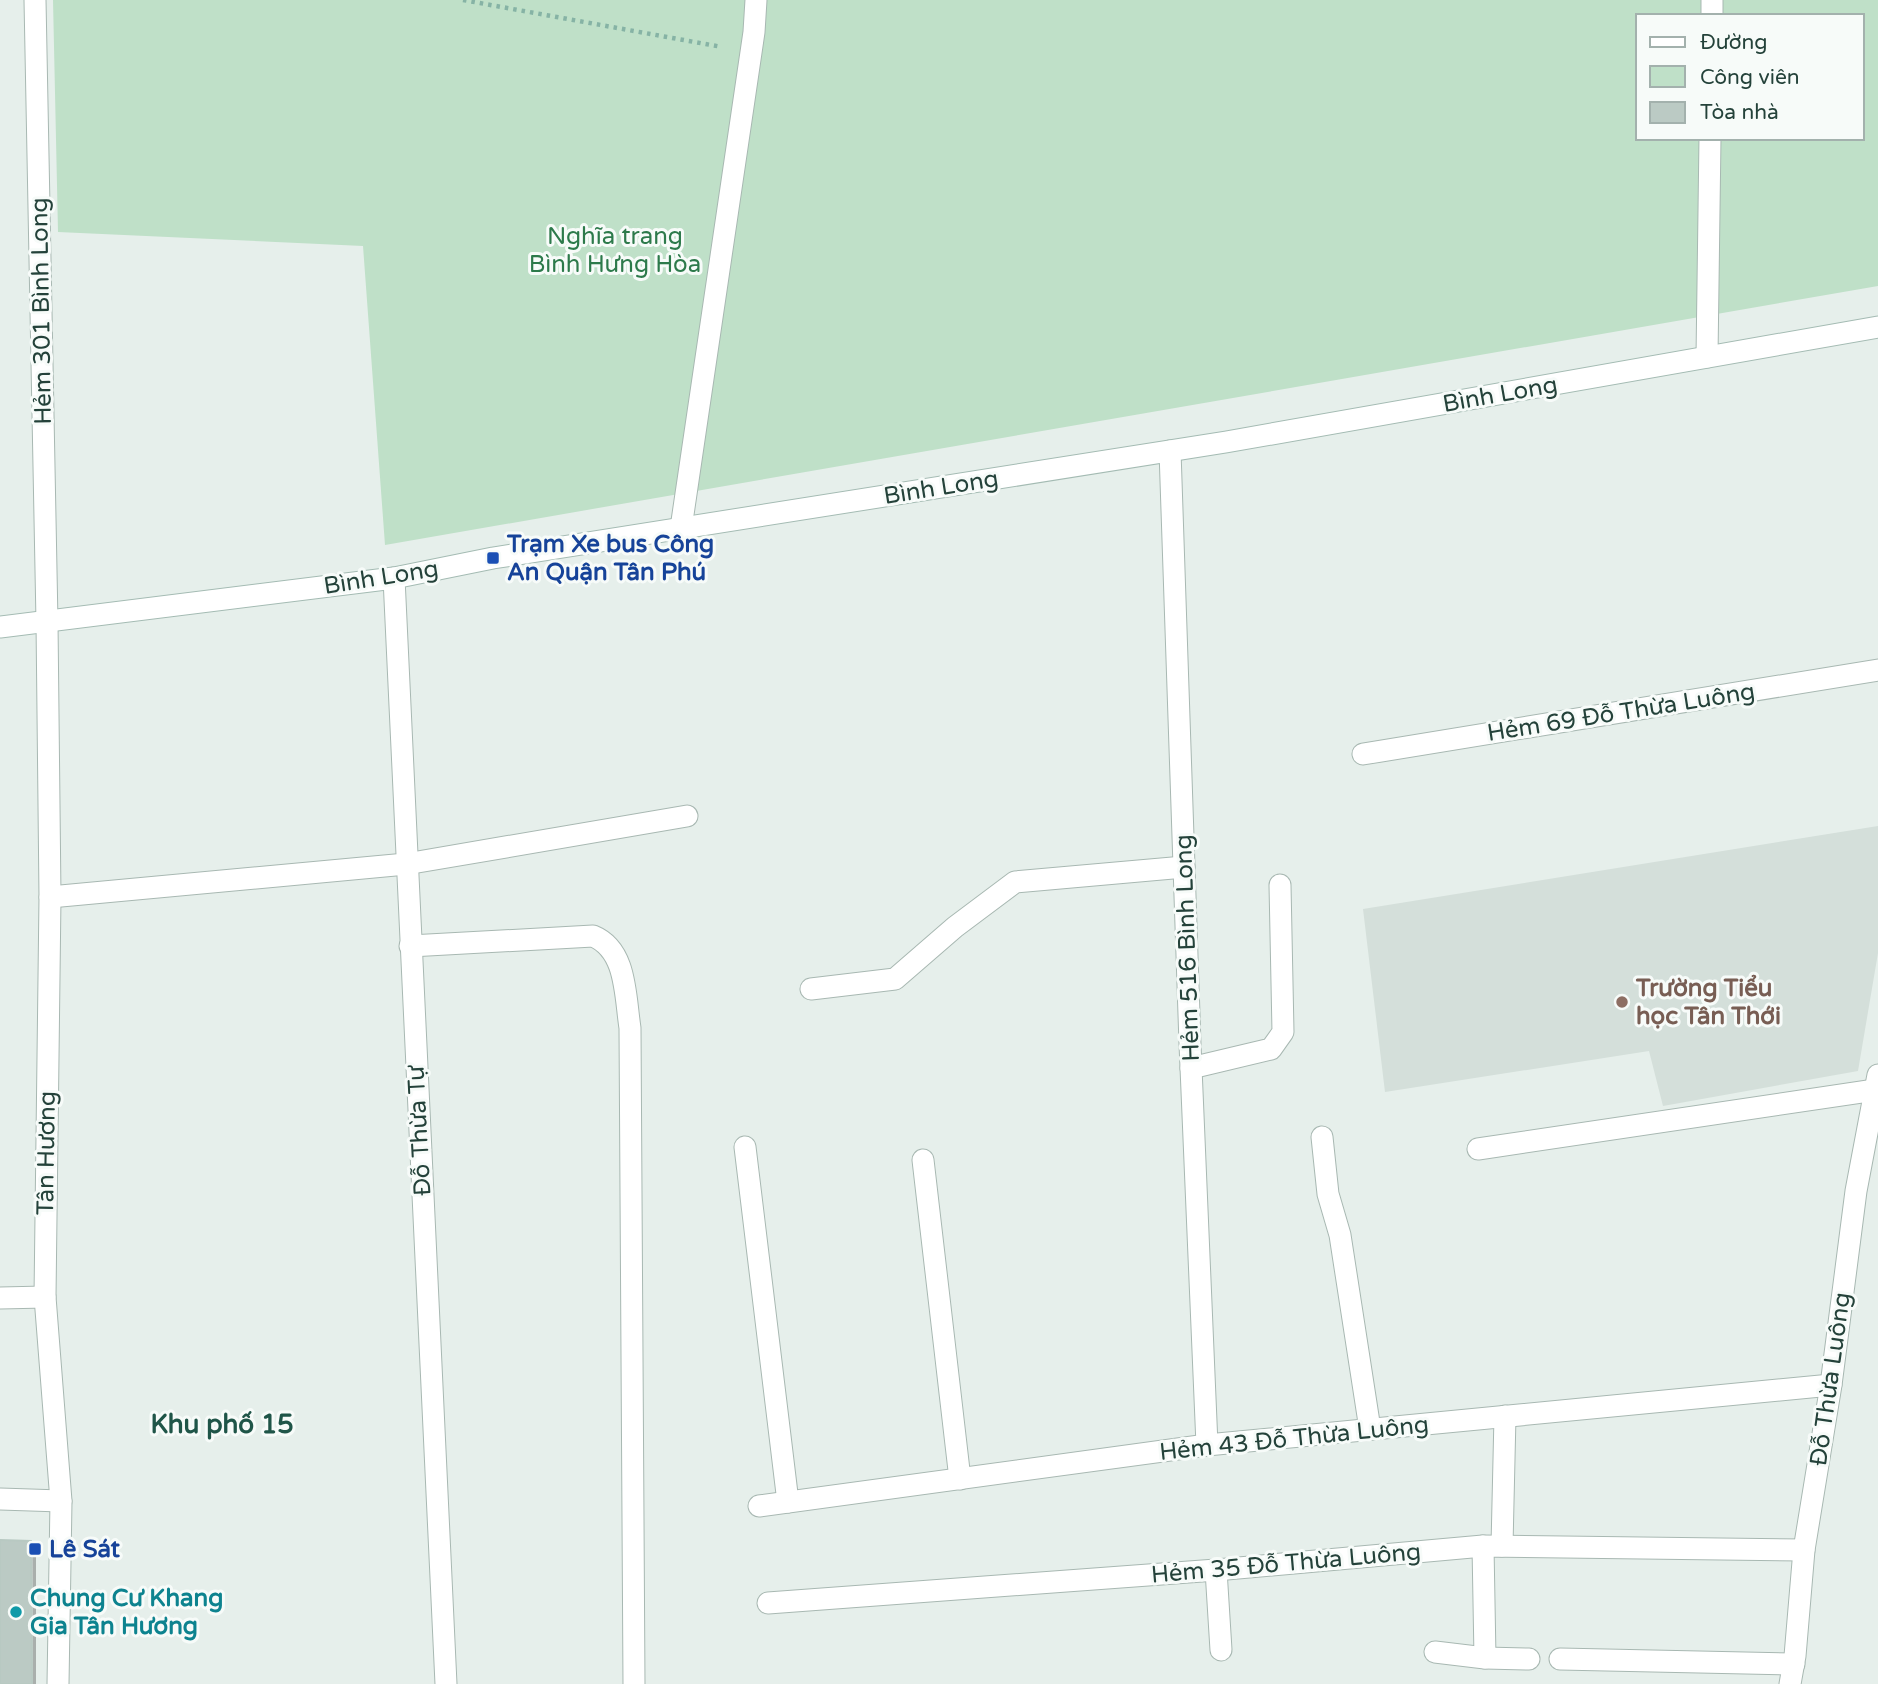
<svg xmlns="http://www.w3.org/2000/svg" width="1878" height="1684" viewBox="0 0 1878 1684" font-family="'Varela Round',sans-serif">
  <style>
    .built { fill: #d4dfda }
    .green { fill: #bfe0c8; fill-rule: evenodd }
    .building { fill: #bbcac4; stroke: #b8c9c2; stroke-width: 2; filter: url(#shadow) }
    .lines { fill: none; stroke-linecap: round; stroke-linejoin: round }
    .service-casing { stroke: #a8b8b2; stroke-width: 23 }
    .minor-casing { stroke: #a8b8b2; stroke-width: 23 }
    .tertiary-casing { stroke: #a8b8b2; stroke-width: 23 }
    .secondary-casing { stroke: #a4bbb3; stroke-width: 23 }
    .path { stroke: #86b3a5; stroke-width: 4.5; stroke-dasharray: 3.5 5; stroke-linecap: butt }
    .service { stroke: #fff; stroke-width: 21 }
    .minor { stroke: #fff; stroke-width: 21 }
    .tertiary { stroke: #fff; stroke-width: 21 }
    .secondary { stroke: #fff; stroke-width: 21 }
    .transit-dot { fill: #1a4fb4; stroke: #f7fbf9; stroke-width: 2.5 }
    .education-dot { fill: #8d6e63; stroke: #f7fbf9; stroke-width: 2.5 }
    .culture-dot { fill: #0f9aa8; stroke: #f7fbf9; stroke-width: 2.5 }
    .labels { text-anchor: middle; stroke-width: 6; stroke-linejoin: round; paint-order: stroke }
    .park-label { font-size: 24px; fill: #2d7a4b; stroke: #f7fbf9 }
    .street-label { font-size: 24px; fill: #24423a; stroke: #f7fbf9 }
    .transit-label { font-size: 24px; font-weight: bold; fill: #164399; stroke: #f7fbf9; text-anchor: start }
    .education-label { font-size: 24px; font-weight: bold; fill: #785e54; stroke: #f7fbf9; text-anchor: start }
    .culture-label { font-size: 24px; font-weight: bold; fill: #0d838f; stroke: #f7fbf9; text-anchor: start }
    .neighbourhood-label { font-size: 26px; font-weight: bold; fill: #1f5548; stroke: #f7fbf9 }
  </style>
  <defs>
    <filter id="shadow"><feDropShadow dx="6" dy="6" stdDeviation="0" flood-color="#0004"/></filter>
  </defs>
  <rect width="100%" height="100%" fill="#e6efeb"/>
  <polygon class="built" points="1878,826 1878,953 1858,1071 1663,1106 1649,1051 1385,1092 1363,909"/>
  <path class="green" d="M 53,0 L 1878,0 L 1878,286 L 385,545 L 363,246 L 58,232 ZM 1638,16 L 1862,16 L 1862,138 L 1638,138 Z"/>
  <polygon class="building" points="0,1540 31,1541 32,1684 0,1684"/>
  <g class="lines">
    <defs>
      <g id="service">
        <polyline points="35,0 47,622"/>
        <polyline points="681,528 754,32 756,0"/>
        <polyline points="50,897 406,864 687,816"/>
        <path d="M 410,946 L 593,936 C 627,950 625,996 630,1028 L 634,1684"/>
        <polyline points="811,989 895,979 955,927 1015,882 1184,867"/>
        <polyline points="1322,1137 1328,1194 1340,1235 1370,1429"/>
        <polyline points="745,1147 788,1502"/>
        <polyline points="1478,1149 1875,1090"/>
        <polyline points="0,1499 61,1501"/>
        <polyline points="1483,1546 1485,1658"/>
        <polyline points="1502,1546 1505,1416"/>
        <polyline points="1216,1570 1221,1650"/>
        <polyline points="1435,1652 1485,1658 1529,1659"/>
      </g>
      <g id="minor">
        <polyline points="1712,16 1712,0"/>
        <polyline points="1707,357 1710,138"/>
        <polyline points="1170,451 1190,1044 1207,1445"/>
        <polyline points="394,578 446,1684"/>
        <polyline points="1363,754 1878,670"/>
        <polyline points="1191,1068 1271,1049 1283,1032 1280,885"/>
        <polyline points="923,1160 960,1479"/>
        <polyline points="0,1298 45,1297"/>
        <polyline points="759,1506 1207,1445 1831,1385"/>
        <polyline points="768,1603 1216,1570 1483,1546 1804,1550"/>
        <polyline points="1560,1659 1794,1664"/>
        <polyline points="1790,1684 1795,1656 1804,1550 1831,1385 1856,1191 1878,1075"/>
      </g>
      <polyline id="tertiary" points="47,622 50,897 45,1297 61,1501 58,1684"/>
      <polyline id="secondary" points="0,627 394,578 493,558 1226,442 1878,327"/>
    </defs>
    <use href="#service" class="service-casing"/>
    <use href="#minor" class="minor-casing"/>
    <use href="#tertiary" class="tertiary-casing"/>
    <use href="#secondary" class="secondary-casing"/>
    <polyline class="path" points="463,0 722,47"/>
    <use href="#service" class="service"/>
    <use href="#minor" class="minor"/>
    <use href="#tertiary" class="tertiary"/>
    <use href="#secondary" class="secondary"/>
  </g>
  <g class="transit-dot">
    <rect x="486" y="551" width="14" height="14" rx="3.5"/>
    <rect x="28" y="1542" width="14" height="14" rx="3.5"/>
  </g>
  <circle class="education-dot" cx="1622" cy="1002" r="7"/>
  <circle class="culture-dot" cx="16" cy="1612" r="7"/>
  <g class="labels">
    <g class="park-label">
      <text x="615" y="244">Nghĩa trang<tspan x="615" dy="28">Bình Hưng Hòa</tspan></text>
    </g>
    <g class="street-label">
      <text transform="translate(41 311) rotate(-91)" y="8">Hẻm 301 Bình Long</text>
      <text transform="translate(1500 394) rotate(-10)" y="8">Bình Long</text>
      <text transform="translate(941 487) rotate(-9)" y="8">Bình Long</text>
      <text transform="translate(381 577) rotate(-9)" y="8">Bình Long</text>
      <text transform="translate(1621 712) rotate(-9)" y="8">Hẻm 69 Đỗ Thừa Luông</text>
      <text transform="translate(1187 948) rotate(-92)" y="8">Hẻm 516 Bình Long</text>
      <text transform="translate(419 1131) rotate(-93)" y="8">Đỗ Thừa Tự</text>
      <text transform="translate(46 1153) rotate(-89)" y="8">Tân Hương</text>
      <text transform="translate(1830 1379) rotate(-82)" y="8">Đỗ Thừa Luông</text>
      <text transform="translate(1294 1438) rotate(-6)" y="8">Hẻm 43 Đỗ Thừa Luông</text>
      <text transform="translate(1286 1563) rotate(-5)" y="8">Hẻm 35 Đỗ Thừa Luông</text>
    </g>
    <g class="transit-label">
      <text x="507" y="552">Trạm Xe bus Công<tspan x="507" dy="28">An Quận Tân Phú</tspan></text>
      <text x="49" y="1557">Lê Sát</text>
    </g>
    <g class="education-label">
      <text x="1636" y="996">Trường Tiểu<tspan x="1636" dy="28">học Tân Thới</tspan></text>
    </g>
    <g class="culture-label">
      <text x="30" y="1606">Chung Cư Khang<tspan x="30" dy="28">Gia Tân Hương</tspan></text>
    </g>
    <g class="neighbourhood-label">
      <text x="222" y="1433">Khu phố 15</text>
    </g>
  </g>
  <rect x="1636" y="14" width="228" height="126" fill="#f7fbf9" stroke="#a3b1ad" stroke-width="2"/>
  <rect x="1650" y="37" width="35" height="10" fill="#ffffff" stroke="#a3b1ad" stroke-width="2"/>
  <text x="1700" y="49" font-size="21" fill="#24423a">Đường</text>
  <rect x="1650" y="66" width="35" height="21" fill="#bfe0c8" stroke="#a3b1ad" stroke-width="2"/>
  <text x="1700" y="84" font-size="21" fill="#24423a">Công viên</text>
  <rect x="1650" y="102" width="35" height="21" fill="#bbcac4" stroke="#a3b1ad" stroke-width="2"/>
  <text x="1700" y="119" font-size="21" fill="#24423a">Tòa nhà</text>
</svg>
